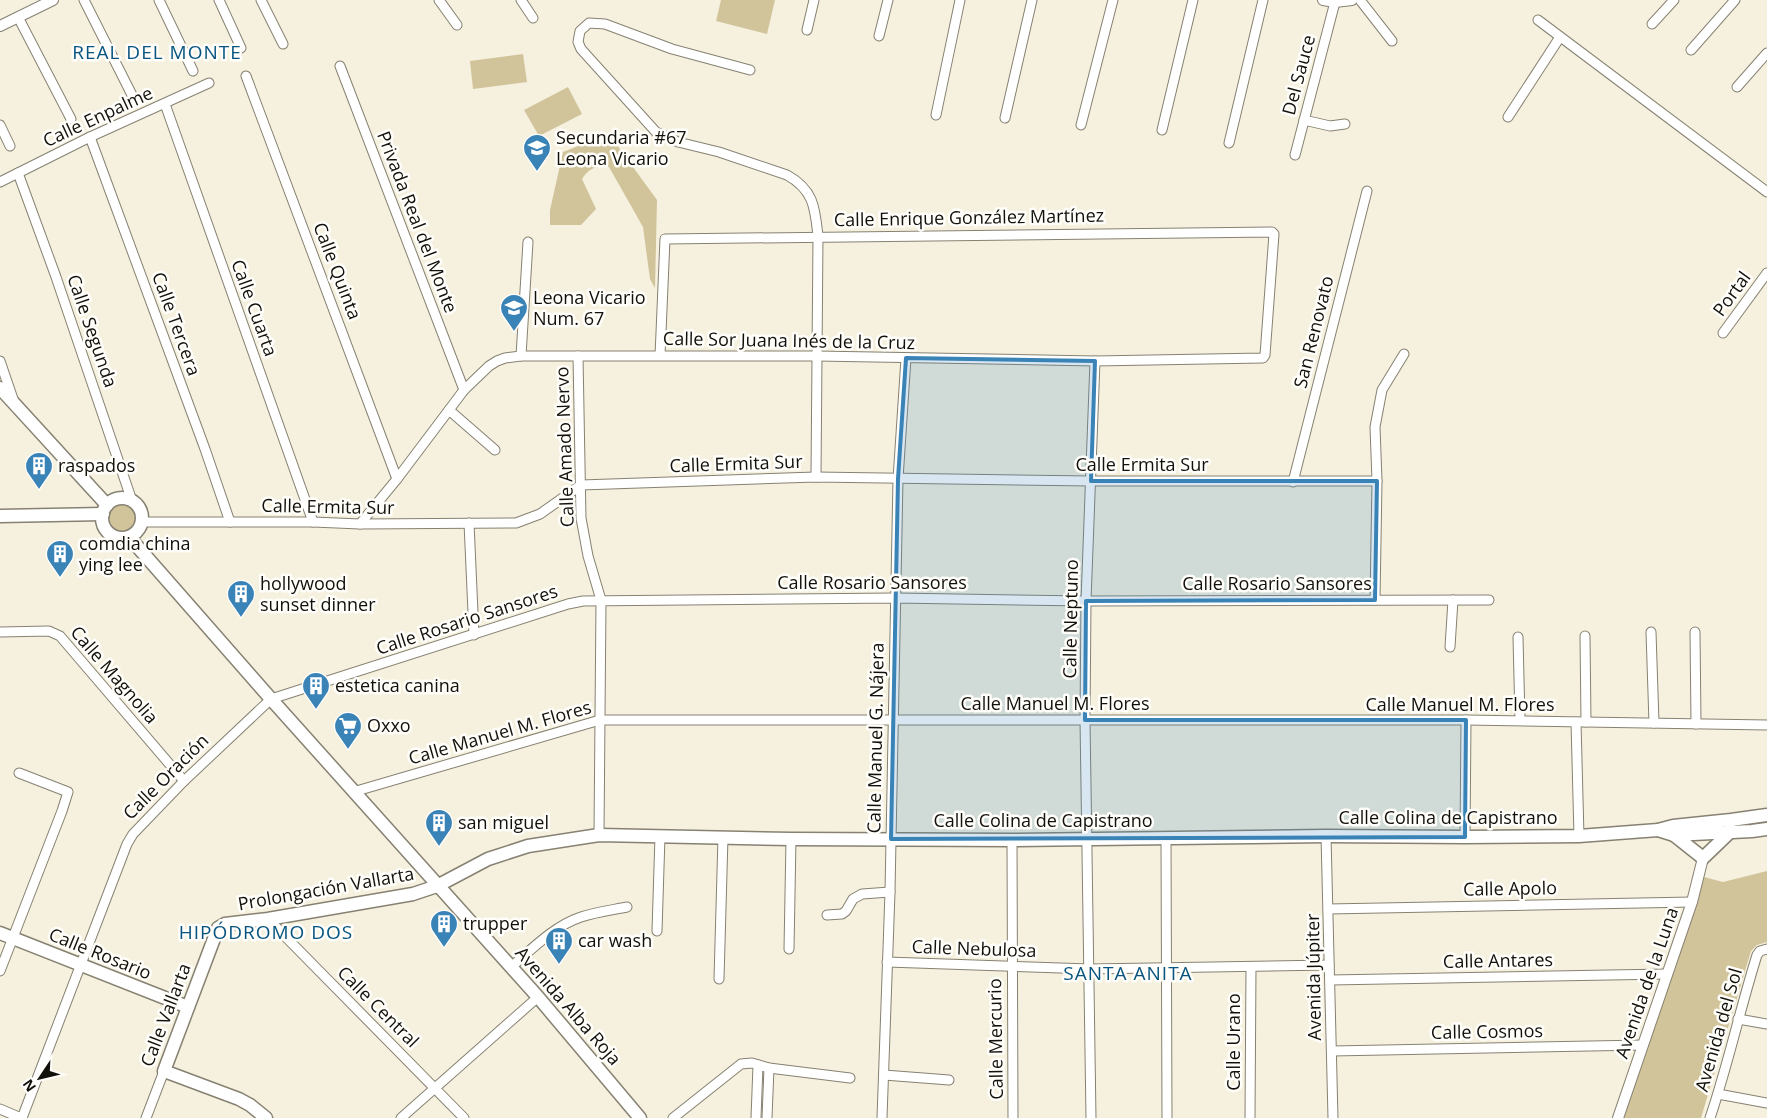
<svg xmlns="http://www.w3.org/2000/svg" width="1767" height="1118" viewBox="0 0 1767 1118" font-family="'Open Sans',sans-serif">
  <style>
    .green { fill: #d1c49b }
    .lines { fill: none; stroke-linecap: round; stroke-linejoin: round }
    .minor-casing { stroke: #868171; stroke-width: 11 }
    .tertiary-casing { stroke: #868171; stroke-width: 12 }
    .secondary-casing { stroke: #868171; stroke-width: 15 }
    .minor { stroke: #fff; stroke-width: 9 }
    .tertiary { stroke: #fff; stroke-width: 10 }
    .secondary { stroke: #fff; stroke-width: 12 }
    .marked { fill: #3a83b7; fill-opacity: 0.2; stroke: #3a83b7; stroke-width: 4; stroke-linejoin: round }
    .labels { text-anchor: middle; stroke-width: 5; stroke-linejoin: round; paint-order: stroke }
    .street-label { font-size: 18px; fill: #12100a; stroke: #fffefa }
    .poi-label { font-size: 18px; fill: #12100a; stroke: #fffefa; text-anchor: start }
    .neighbourhood-label { font-size: 19px; letter-spacing: 1px; fill: #075481; stroke: #fffefa }
  </style>
  <rect width="100%" height="100%" fill="#f6f1df"/>
  <g class="green">
    <polygon points="721,0 775,0 767,34 716,21"/>
    <polygon points="523,54 527,82 473,89 470,61"/>
    <polygon points="568,87 582,114 539,136 524,110"/>
    <path d="M 609,134 L 657,200 L 655,288 L 650,279 L 643,227 L 609,167 C 597,164 588,169 582,179 L 596,209 L 581,225 L 550,225 L 550,210 L 563,152 Z"/>
    <circle cx="122" cy="519" r="14"/>
    <polygon points="1767,871 1767,942 1757,945 1751,951 1701,1118 1623,1118 1704,877 1723,882"/>
  </g>
  <g class="lines">
    <defs>
      <g id="minor">
        <polyline points="84,0 133,97"/>
        <polyline points="159,0 193,71"/>
        <polyline points="219,0 241,48"/>
        <polyline points="261,0 283,44"/>
        <polyline points="439,0 457,25"/>
        <polyline points="521,0 533,18"/>
        <polyline points="1360,0 1392,41"/>
        <polyline points="18,17 71,119"/>
        <polyline points="1538,20 1767,192"/>
        <polyline points="1652,24 1674,0"/>
        <polyline points="807,30 814,0"/>
        <polyline points="879,36 888,0"/>
        <polyline points="1691,50 1735,0"/>
        <polyline points="340,66 464,390"/>
        <path d="M 750,70 L 672,49 L 605,24 L 589,23 L 580,31 L 578,42 L 581,49 L 656,132 L 678,142 L 719,152 L 787,175 C 814,190 815,208 818,236 L 816,477"/>
        <polyline points="246,76 397,479"/>
        <polyline points="1737,87 1767,53"/>
        <polyline points="165,104 313,522"/>
        <polyline points="936,115 960,0"/>
        <polyline points="1508,117 1560,37"/>
        <polyline points="1005,118 1032,0"/>
        <polyline points="1304,120 1330,126 1345,124"/>
        <polyline points="0,125 10,146"/>
        <polyline points="1081,125 1113,0"/>
        <polyline points="1162,130 1193,0"/>
        <polyline points="90,137 205,449 230,522"/>
        <polyline points="1229,143 1263,0"/>
        <polyline points="1295,155 1335,2"/>
        <polyline points="18,173 56,277 132,501"/>
        <polyline points="0,182 90,137 209,83"/>
        <polyline points="1723,333 1767,273"/>
        <polyline points="521,356 528,242"/>
        <polyline points="578,356 581,518 588,556 601,600 599,835"/>
        <polyline points="0,361 13,399"/>
        <polyline points="449,410 495,450"/>
        <polyline points="1377,481 1375,427 1382,390 1404,354"/>
        <polyline points="1293,482 1367,191"/>
        <polyline points="142,522 313,522 360,524 516,523 540,514 581,485 816,477 1091,481 1377,481 1375,600"/>
        <polyline points="469,523 474,635"/>
        <polyline points="360,524 397,479 464,390 489,366 497,361 505,358 521,356 816,356 1095,361 1263,358 1265,355 1274,234 1272,232 665,239 660,356"/>
        <polyline points="0,632 49,631 60,636 184,781"/>
        <polyline points="1651,632 1654,723"/>
        <polyline points="1695,632 1696,724"/>
        <polyline points="1585,636 1586,722"/>
        <polyline points="1518,637 1520,720"/>
        <polyline points="1450,647 1453,600"/>
        <polyline points="1576,722 1579,836"/>
        <polyline points="353,792 600,720 1466,720 1767,725"/>
        <polyline points="1326,836 1333,1118"/>
        <polyline points="1465,837 1466,720"/>
        <polyline points="1166,839 1167,1118"/>
        <polyline points="1012,840 1013,1118"/>
        <polyline points="1328,909 1692,902"/>
        <polyline points="827,915 842,914 846,911 853,899 862,894 890,892"/>
        <polyline points="268,919 464,1118"/>
        <polyline points="657,931 660,836"/>
        <polyline points="789,949 791,839"/>
        <polyline points="887,962 1090,969 1329,965"/>
        <path d="M 511,967 C 532,949 554,926 581,917 C 596,912 612,910 627,907"/>
        <polyline points="0,971 62,811 68,792 19,773"/>
        <polyline points="719,979 723,837"/>
        <polyline points="1330,980 1667,974"/>
        <polyline points="1738,1019 1767,1024"/>
        <polyline points="1332,1051 1643,1045"/>
        <polyline points="884,1075 949,1080"/>
        <polyline points="1718,1094 1767,1103"/>
        <polyline points="0,1109 21,1118"/>
        <polyline points="22,1118 127,844 133,834 184,781 271,699 568,604 583,601 895,598 1086,601 1489,600"/>
        <polyline points="146,1118 164,1071"/>
        <polyline points="401,1118 538,997"/>
        <polyline points="673,1118 741,1064 752,1063 769,1068 850,1078"/>
        <polyline points="756,1118 758,1065"/>
        <polyline points="767,1118 769,1068"/>
        <polyline points="882,1118 890,892 898,479 906,358"/>
        <polyline points="1091,1118 1085,720 1086,601 1095,361"/>
        <polyline points="1250,1118 1251,967"/>
        <path d="M 1710,1118 C 1728,1065 1740,1009 1757,955 L 1760,951 L 1767,949"/>
      </g>
      <g id="tertiary">
        <polyline points="1323,0 1335,2 1352,0"/>
        <polyline points="0,26 53,0"/>
        <polyline points="1618,1118 1692,902 1703,858"/>
      </g>
      <g id="secondary">
        <polyline points="0,388 107,505"/>
        <circle cx="122" cy="518" r="20"/>
        <polyline points="0,516 103,514"/>
        <polyline points="129,537 271,699 538,997 640,1118"/>
        <polyline points="1658,830 1674,835 1752,831 1767,829"/>
        <polyline points="1674,832 1674,835 1703,858 1730,832 1731,830"/>
        <polyline points="0,933 188,1007"/>
        <polyline points="266,1118 250,1105 239,1099 164,1071 218,928 225,924 268,919 413,894 437,886 488,859 528,846 599,835 791,839 1012,840 1326,836 1465,837 1579,836 1658,830 1673,826 1731,820 1767,815"/>
      </g>
    </defs>
    <use href="#minor" class="minor-casing"/>
    <use href="#tertiary" class="tertiary-casing"/>
    <use href="#secondary" class="secondary-casing"/>
    <use href="#minor" class="minor"/>
    <use href="#tertiary" class="tertiary"/>
    <use href="#secondary" class="secondary"/>
  </g>
  <path class="marked" d="M 906,358 L 1095,361 L 1091,481 L 1377,481 L 1375,600 L 1086,601 L 1085,720 L 1466,720 L 1465,837 L 891,839 L 898,479 Z"/>
  <defs>
    <symbol id="school-pin" viewBox="-11 -11 22 30"><path d="M0 17L-7.5 6A9.5 9.5 0 1 1 7.5 6Z" fill="#3a83b7" stroke="#fffefa"/><path d="M0-5L7-2L0 1L-7-2ZM-4 1L0 2.5L4 1V4Q0 6-4 4Z" fill="#fff"/></symbol>
    <symbol id="building-pin" viewBox="-11 -11 22 30"><path d="M0 17L-7.5 6A9.5 9.5 0 1 1 7.5 6Z" fill="#3a83b7" stroke="#fffefa"/><path d="M-4-6H4V6H1V3H-1V6H-4ZM-2.5-4.3h1.7v1.8h-1.7ZM.8-4.3h1.7v1.8H.8ZM-2.5-1h1.7V.8h-1.7ZM.8-1h1.7V.8H.8Z" fill="#fff"/></symbol>
    <symbol id="supermarket-pin" viewBox="-11 -11 22 30"><path d="M0 17L-7.5 6A9.5 9.5 0 1 1 7.5 6Z" fill="#3a83b7" stroke="#fffefa"/><path d="M-6-5.5h2.5l.6 2H6L4.5 2H-2.5L-4.4-4H-6ZM-1.5 3.2a1.3 1.3 0 1 0 .1 0ZM3 3.2a1.3 1.3 0 1 0 .1 0Z" fill="#fff"/></symbol>
  </defs>
  <g fill-rule="evenodd">
    <use href="#school-pin" x="521" y="132" width="32" height="43"/>
    <use href="#school-pin" x="498" y="292" width="32" height="43"/>
    <use href="#building-pin" x="23" y="450" width="32" height="43"/>
    <use href="#building-pin" x="44" y="538" width="32" height="43"/>
    <use href="#building-pin" x="225" y="578" width="32" height="43"/>
    <use href="#building-pin" x="300" y="670" width="32" height="43"/>
    <use href="#supermarket-pin" x="332" y="710" width="32" height="43"/>
    <use href="#building-pin" x="423" y="807" width="32" height="43"/>
    <use href="#building-pin" x="428" y="908" width="32" height="43"/>
    <use href="#building-pin" x="543" y="925" width="32" height="43"/>
  </g>
  <g class="labels">
    <g class="street-label">
      <text transform="translate(1299 75) rotate(-75)" y="6">Del Sauce</text>
      <text transform="translate(98 117) rotate(-25)" y="6">Calle Enpalme</text>
      <text transform="translate(969 218) rotate(-1)" y="6">Calle Enrique González Martínez</text>
      <text transform="translate(417 222) rotate(69)" y="6">Privada Real del Monte</text>
      <text transform="translate(337 271) rotate(69)" y="6">Calle Quinta</text>
      <text transform="translate(1732 294) rotate(-54)" y="6">Portal</text>
      <text transform="translate(254 308) rotate(70)" y="6">Calle Cuarta</text>
      <text transform="translate(176 324) rotate(70)" y="6">Calle Tercera</text>
      <text transform="translate(92 331) rotate(71)" y="6">Calle Segunda</text>
      <text transform="translate(1314 332) rotate(-76)" y="6">San Renovato</text>
      <text transform="translate(789 341) rotate(1)" y="6">Calle Sor Juana Inés de la Cruz</text>
      <text transform="translate(565 447) rotate(-92)" y="6">Calle Amado Nervo</text>
      <text transform="translate(736 464) rotate(-2)" y="6">Calle Ermita Sur</text>
      <text x="1142" y="471">Calle Ermita Sur</text>
      <text transform="translate(328 507) rotate(1)" y="6">Calle Ermita Sur</text>
      <text x="872" y="589">Calle Rosario Sansores</text>
      <text x="1277" y="590">Calle Rosario Sansores</text>
      <text transform="translate(1071 619) rotate(-89)" y="6">Calle Neptuno</text>
      <text transform="translate(467 620) rotate(-18)" y="6">Calle Rosario Sansores</text>
      <text transform="translate(114 675) rotate(49)" y="6">Calle Magnolia</text>
      <text x="1055" y="710">Calle Manuel M. Flores</text>
      <text x="1460" y="711">Calle Manuel M. Flores</text>
      <text transform="translate(500 733) rotate(-16)" y="6">Calle Manuel M. Flores</text>
      <text transform="translate(876 738) rotate(-89)" y="6">Calle Manuel G. Nájera</text>
      <text transform="translate(166 777) rotate(-45)" y="6">Calle Oración</text>
      <text x="1448" y="824">Calle Colina de Capistrano</text>
      <text x="1043" y="827">Calle Colina de Capistrano</text>
      <text transform="translate(326 889) rotate(-10)" y="6">Prolongación Vallarta</text>
      <text transform="translate(1510 889) rotate(-1)" y="6">Calle Apolo</text>
      <text transform="translate(974 949) rotate(2)" y="6">Calle Nebulosa</text>
      <text transform="translate(100 954) rotate(22)" y="6">Calle Rosario</text>
      <text transform="translate(1498 961) rotate(-1)" y="6">Calle Antares</text>
      <text transform="translate(1314 977) rotate(-91)" y="6">Avenida Júpiter</text>
      <text transform="translate(1647 983) rotate(-71)" y="6">Avenida de la Luna</text>
      <text transform="translate(568 1006) rotate(49)" y="6">Avenida Alba Roja</text>
      <text transform="translate(378 1007) rotate(45)" y="6">Calle Central</text>
      <text transform="translate(166 1015) rotate(-69)" y="6">Calle Vallarta</text>
      <text transform="translate(1719 1030) rotate(-74)" y="6">Avenida del Sol</text>
      <text transform="translate(1487 1032) rotate(-1)" y="6">Calle Cosmos</text>
      <text transform="translate(996 1039) rotate(-91)" y="6">Calle Mercurio</text>
      <text transform="translate(1234 1042) rotate(-90)" y="6">Calle Urano</text>
    </g>
    <g class="poi-label">
      <text x="556" y="144">Secundaria #67<tspan x="556" dy="21">Leona Vicario</tspan></text>
      <text x="533" y="304">Leona Vicario<tspan x="533" dy="21">Num. 67</tspan></text>
      <text x="58" y="472">raspados</text>
      <text x="79" y="550">comdia china<tspan x="79" dy="21">ying lee</tspan></text>
      <text x="260" y="590">hollywood<tspan x="260" dy="21">sunset dinner</tspan></text>
      <text x="335" y="692">estetica canina</text>
      <text x="367" y="732">Oxxo</text>
      <text x="458" y="829">san miguel</text>
      <text x="463" y="930">trupper</text>
      <text x="578" y="947">car wash</text>
    </g>
    <g class="neighbourhood-label">
      <text x="157" y="59">REAL DEL MONTE</text>
      <text x="266" y="939">HIPÓDROMO DOS</text>
      <text x="1128" y="980">SANTA ANITA</text>
    </g>
  </g>
  <g transform="translate(40 1078) rotate(235)" stroke="#fffefa" stroke-width="4" paint-order="stroke">
  <path d="M0-4L9 19L0 12L-9 19Z" fill="#12100a"/>
  <text y="-8" font-size="14" font-weight="bold" text-anchor="middle" fill="#12100a">N</text>
  </g>
</svg>
